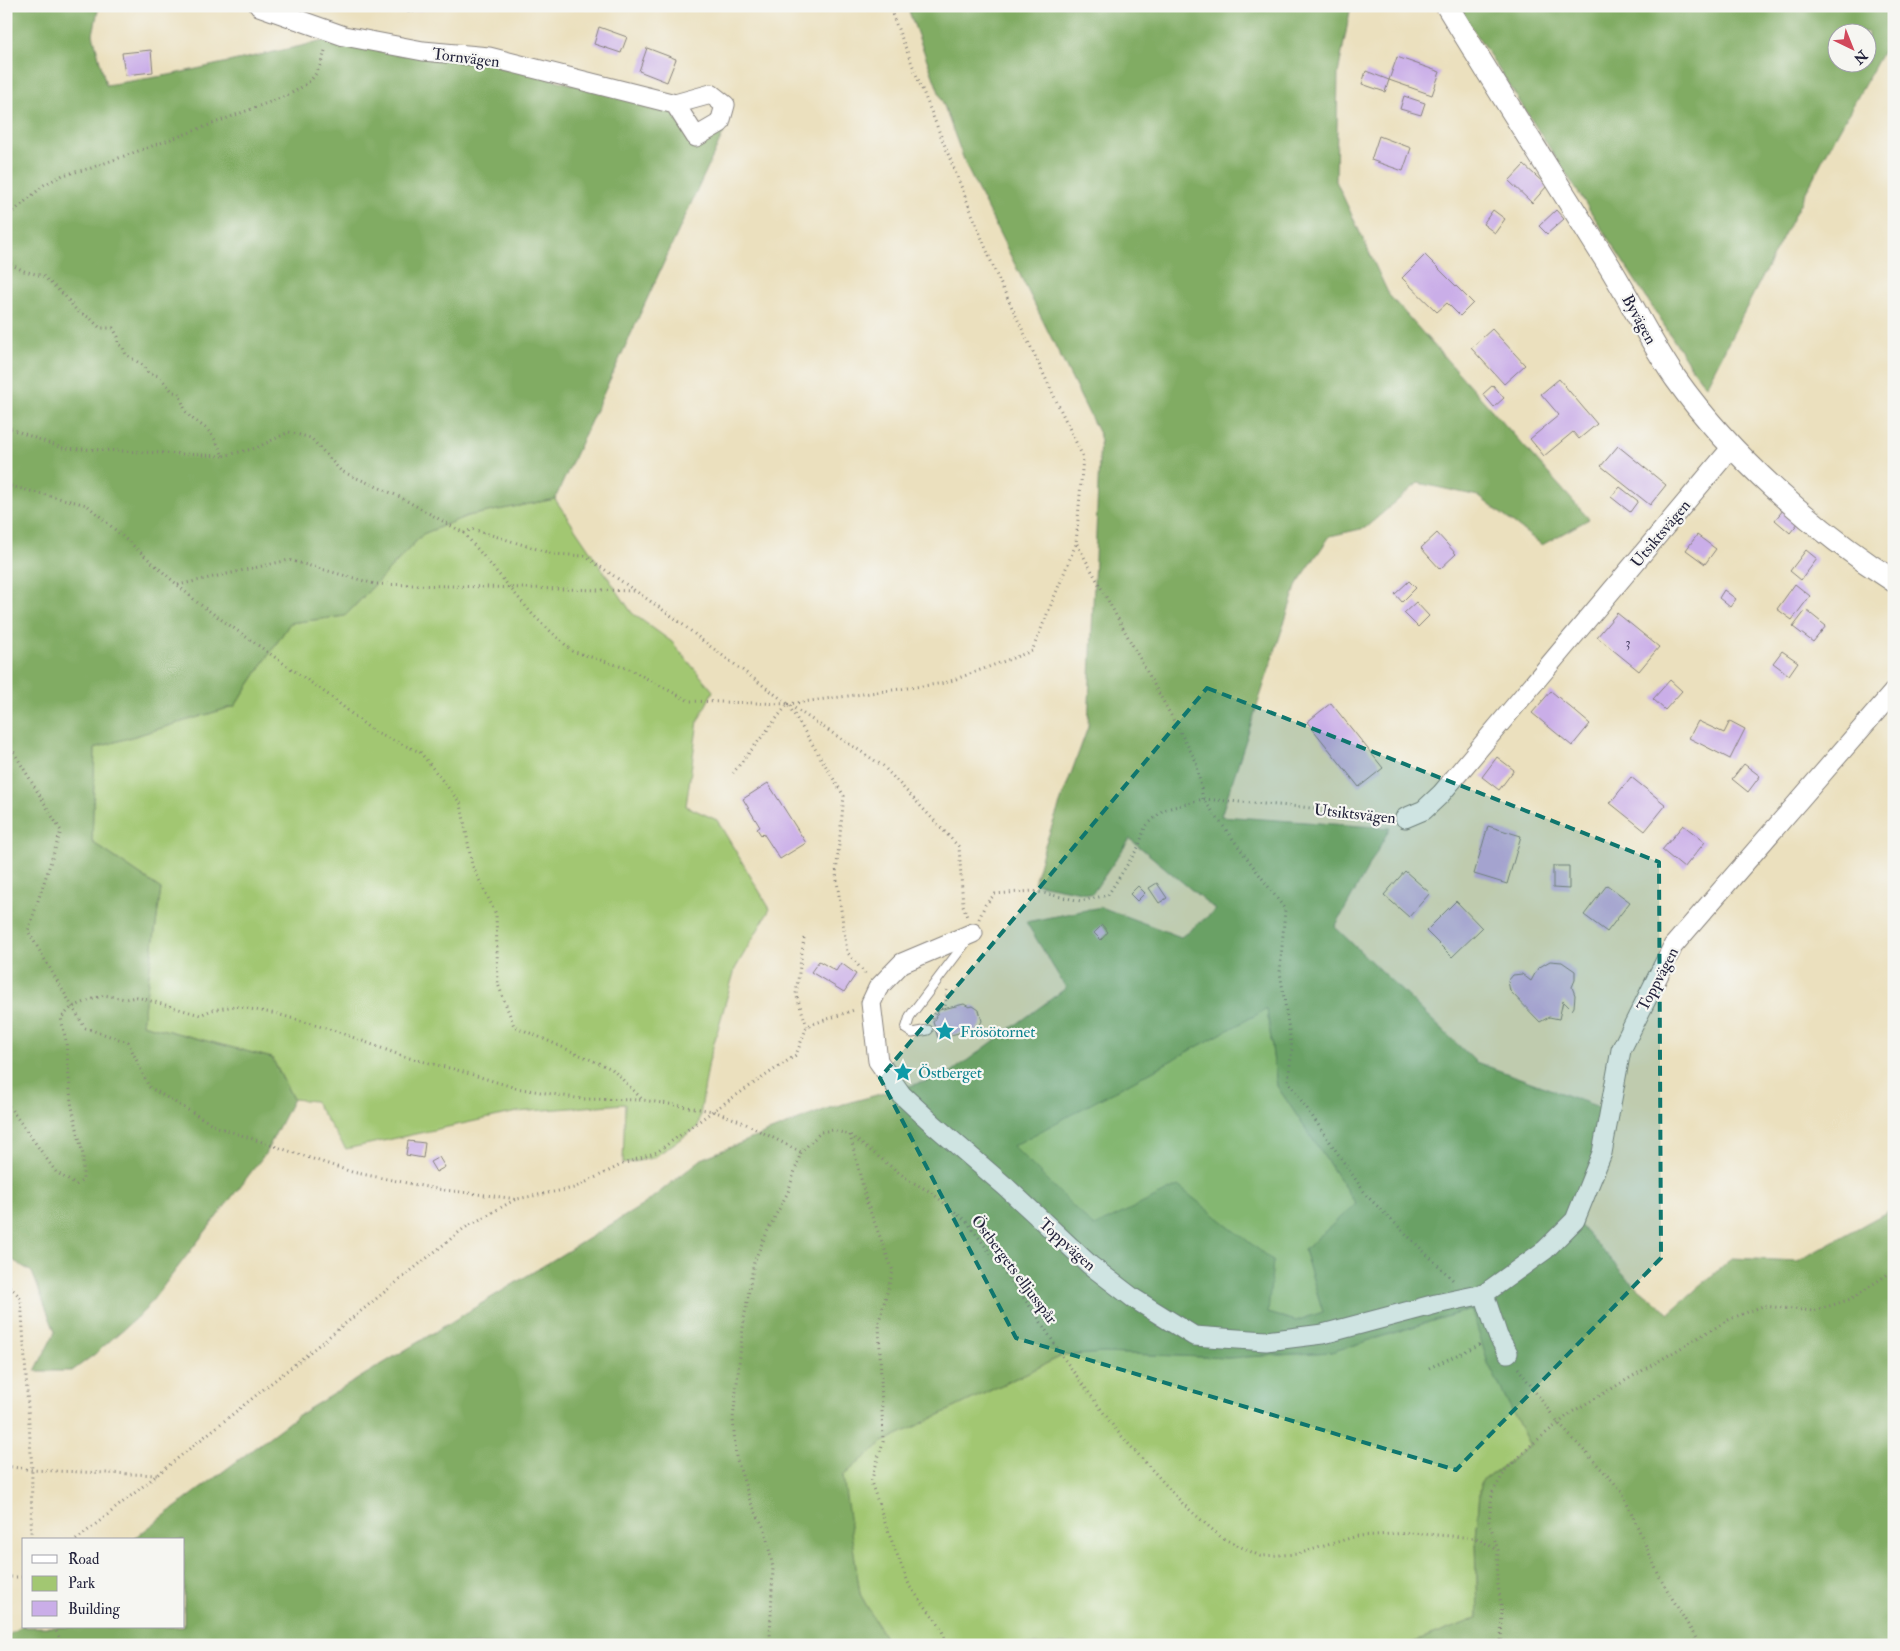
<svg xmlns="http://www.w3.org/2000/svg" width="1900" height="1651" viewBox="0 0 1900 1651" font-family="'IM FELL Double Pica',serif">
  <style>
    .green { fill: #a2c772; stroke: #627456 }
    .forest { fill: #81ac64; stroke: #526750; fill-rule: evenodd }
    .building { fill: #caaee8 }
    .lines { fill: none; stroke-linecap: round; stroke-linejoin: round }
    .service-casing { stroke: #86817c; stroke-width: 11 }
    .minor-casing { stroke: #86817c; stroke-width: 21 }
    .tertiary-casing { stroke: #86817c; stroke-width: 24 }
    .path { stroke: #86817c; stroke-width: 3; stroke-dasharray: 1 4; stroke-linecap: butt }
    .service { stroke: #fff; stroke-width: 9 }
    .minor { stroke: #fff; stroke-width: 19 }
    .tertiary { stroke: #fff; stroke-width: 22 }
    .marked { fill: #0f766e; fill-opacity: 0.2; stroke: #0f766e; stroke-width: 4; stroke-dasharray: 10 6; stroke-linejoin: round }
    .labels { text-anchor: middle; stroke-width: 4.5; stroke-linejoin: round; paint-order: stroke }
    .number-label { font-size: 14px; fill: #4c4566 }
    .street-label { font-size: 16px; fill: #22223b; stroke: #f6f6f2 }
    .culture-label { font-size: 16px; fill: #0d838f; stroke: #f6f6f2; text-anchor: start }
  </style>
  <rect width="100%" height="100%" fill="#f6f6f2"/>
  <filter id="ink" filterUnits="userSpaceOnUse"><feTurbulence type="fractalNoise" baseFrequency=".02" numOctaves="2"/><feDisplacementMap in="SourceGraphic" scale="10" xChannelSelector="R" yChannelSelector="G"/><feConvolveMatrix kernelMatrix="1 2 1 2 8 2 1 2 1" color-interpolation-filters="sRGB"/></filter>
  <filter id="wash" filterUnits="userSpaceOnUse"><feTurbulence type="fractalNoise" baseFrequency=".0096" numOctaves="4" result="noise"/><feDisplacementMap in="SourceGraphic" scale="20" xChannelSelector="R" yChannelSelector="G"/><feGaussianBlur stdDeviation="1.12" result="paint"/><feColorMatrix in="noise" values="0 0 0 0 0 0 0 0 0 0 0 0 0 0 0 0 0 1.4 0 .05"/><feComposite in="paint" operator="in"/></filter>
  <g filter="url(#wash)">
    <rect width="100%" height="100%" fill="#ebe0be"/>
    <g class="green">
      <polygon points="555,499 632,613 672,642 713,691 698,721 686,806 717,820 770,909 735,969 709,1061 698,1127 653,1158 623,1164 625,1104 517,1112 346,1149 314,1101 293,1099 272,1058 142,1024 161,889 92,842 95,748 235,706 290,623 345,616 423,534 467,516"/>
      <polygon points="1267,1009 1277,1086 1356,1204 1304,1250 1323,1312 1296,1321 1268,1313 1094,1227 1012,1146"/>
      <polygon points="1472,1309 1488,1363 1530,1446 1481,1482 1476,1538 1478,1618 1407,1645 889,1645 860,1594 842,1476 883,1442 1062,1356 1103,1353 1228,1358 1331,1352"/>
    </g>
    <g class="forest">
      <polygon points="6,6 99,6 93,34 106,85 169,75 333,39 487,62 670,110 693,140 724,132 555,499 467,516 423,534 345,616 290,623 235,706 95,748 92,842 161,889 142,1024 272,1058 293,1099 265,1154 145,1310 95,1354 72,1371 35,1371 55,1332 32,1272 6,1256"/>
      <path d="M 907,6 L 1351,6 L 1338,74 L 1336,181 L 1389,295 L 1589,519 L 1542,545 L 1478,496 L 1418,483 L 1365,528 L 1330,536 L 1297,584 L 1221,816 L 1390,828 L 1335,927 L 1476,1062 L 1610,1111 L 1575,1220 L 1629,1280 L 1669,1313 L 1732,1258 L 1798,1261 L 1894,1208 L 1894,1645 L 1407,1645 L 1478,1618 L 1476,1538 L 1481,1482 L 1530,1446 L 1488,1363 L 1471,1309 L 1331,1352 L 1228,1358 L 1103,1353 L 1062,1356 L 883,1442 L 843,1476 L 860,1594 L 889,1645 L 6,1645 L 6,1637 L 24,1624 L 24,1627 L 184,1627 L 184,1540 L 132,1540 L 297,1416 L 643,1205 L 703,1158 L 829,1108 L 946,1076 L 1066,988 L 1026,922 L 1101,907 L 1181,937 L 1216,910 L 1130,839 L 1092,894 L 1034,883 L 1045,845 L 1088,727 L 1100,436 L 967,168 ZM 1267,1009 L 1277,1086 L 1356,1204 L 1304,1250 L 1323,1312 L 1296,1321 L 1268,1313 L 1273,1261 L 1178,1186 L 1094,1227 L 1013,1146 Z"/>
      <path d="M 1458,6 L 1894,6 L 1894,15 L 1885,48 L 1823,159 L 1706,386 L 1691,367 ZM 1838,32 L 1868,32 L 1868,62 L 1838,62 Z"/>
    </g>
    <g id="blocks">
      <g class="building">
        <polygon points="407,6 447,6 447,7 408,12"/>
        <polygon points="599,27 627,37 621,53 594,44"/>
        <polygon points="647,48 676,59 667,82 639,71"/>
        <polygon points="151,50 153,72 125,75 122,53"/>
        <polygon points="1397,57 1440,72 1432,95 1389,80"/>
        <polygon points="1366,71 1389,80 1385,92 1362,84"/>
        <polygon points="1404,96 1425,103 1421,115 1400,109"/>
        <polygon points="1379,136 1411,148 1403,171 1371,160"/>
        <polygon points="1524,165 1547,186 1532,203 1509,181"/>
        <polygon points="1493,210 1505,219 1495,233 1483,224"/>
        <polygon points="1556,210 1564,219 1547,234 1539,226"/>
        <polygon points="1425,255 1473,303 1460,316 1447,303 1437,312 1402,278"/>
        <polygon points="1492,329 1525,365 1504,384 1471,348"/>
        <polygon points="1559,379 1597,424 1579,439 1573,432 1544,456 1530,439 1559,415 1541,394"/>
        <polygon points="1493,385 1504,398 1494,407 1483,394"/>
        <polygon points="1618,446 1666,485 1650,505 1601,466"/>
        <polygon points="1620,487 1638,501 1630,512 1611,497"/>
        <polygon points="1783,510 1799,522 1790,533 1775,520"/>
        <polygon points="1437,533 1456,554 1440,569 1421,548"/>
        <polygon points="1697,535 1716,549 1705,564 1686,550"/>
        <polygon points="1806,550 1817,559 1801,580 1790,571"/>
        <polygon points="1409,581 1416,588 1402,602 1395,594"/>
        <polygon points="1795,584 1810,596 1792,620 1777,609"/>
        <polygon points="1724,590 1736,599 1730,607 1719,598"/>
        <polygon points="1416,602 1429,616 1418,627 1404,613"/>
        <polygon points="1806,610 1826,626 1813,642 1793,627"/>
        <polygon points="1617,613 1659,647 1639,671 1597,637"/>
        <polygon points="1782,651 1798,662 1789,675 1773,663"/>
        <polygon points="1670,680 1682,691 1665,710 1653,699"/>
        <polygon points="1551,691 1590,724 1572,746 1532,713"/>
        <polygon points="1331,703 1383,768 1359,787 1307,722"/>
        <polygon points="1698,721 1724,733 1730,721 1745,729 1730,759 1689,738"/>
        <polygon points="1497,757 1514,770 1499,790 1482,777"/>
        <polygon points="1744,764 1760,776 1748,792 1732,779"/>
        <polygon points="1631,777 1666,805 1645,831 1610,803"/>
        <polygon points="768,783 806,843 780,859 763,833 761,835 757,829 760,827 743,799"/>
        <polygon points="1683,825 1705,842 1684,868 1662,850"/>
        <polygon points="1488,826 1521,836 1507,884 1474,874"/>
        <polygon points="1553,866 1569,866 1569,889 1553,888"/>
        <polygon points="1405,871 1430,893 1409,917 1384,895"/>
        <polygon points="1157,883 1167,898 1159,903 1149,888"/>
        <polygon points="1607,885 1630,902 1607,932 1584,915"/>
        <polygon points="1138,886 1145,893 1137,901 1130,894"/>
        <polygon points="1456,901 1482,928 1452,957 1426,931"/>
        <polygon points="1102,925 1108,932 1101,940 1094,933"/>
        <polygon points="819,961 836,971 841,963 856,974 844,992 811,972"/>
        <polygon points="1550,961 1562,962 1575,971 1575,980 1572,987 1575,995 1574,1007 1572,1010 1563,1001 1559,1019 1549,1017 1540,1022 1510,991 1508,981 1513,975 1522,974 1531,981 1538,968"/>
        <polygon points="964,1004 969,1007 973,1006 979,1010 982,1021 973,1037 963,1032 938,1038 933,1022 939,1010"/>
        <polygon points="408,1141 425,1143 423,1158 406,1155"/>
        <polygon points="439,1157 445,1167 436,1172 430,1162"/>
      </g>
    </g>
  </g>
  <g filter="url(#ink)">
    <use href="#blocks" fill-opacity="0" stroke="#86817c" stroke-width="1"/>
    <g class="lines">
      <defs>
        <polyline id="service" points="928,1030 912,1033 906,1029 910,1016 969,938"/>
        <g id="minor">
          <polyline points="259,6 344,36 423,51 489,57 675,104 711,94 725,105 720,123 696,137 675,104"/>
          <polyline points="1405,818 1424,810 1441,794 1732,447"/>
          <polyline points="973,933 902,963 878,988 871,1003 878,1061 902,1095 933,1124 1006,1187 1090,1265 1133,1298 1194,1336 1266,1341 1323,1334 1436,1304 1484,1294"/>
          <polyline points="1508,1353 1498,1336 1484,1294 1545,1250 1575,1220 1602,1153 1621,1050 1673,946 1894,691"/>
        </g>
        <path id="tertiary" d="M 1447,6 C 1498,90 1551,173 1603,256 C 1629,296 1649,341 1676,379 C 1730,455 1815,531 1894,581"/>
      </defs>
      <use href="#service" class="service-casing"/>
      <use href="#minor" class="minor-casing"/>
      <use href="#tertiary" class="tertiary-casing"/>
      <g class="path">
        <path d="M 6,218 L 44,185 L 63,175 L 91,168 L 191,132 L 288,95 C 314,81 318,76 326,47"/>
        <polyline points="6,262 24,271 43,276 65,296 77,311 90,318 100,328 113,328 118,337 118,344 123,347 126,355 143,365 148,373 159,376 173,392 179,393 185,410 190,417 207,429 216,441 223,456 256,448 289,432 311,438 341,471 398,496 464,533 533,615 572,651 629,669 689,701 788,704 733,773"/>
        <polyline points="6,427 62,448 223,456"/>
        <polyline points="6,485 87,505 198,603 330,696 374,732 420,752 461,804 472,865 496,914 498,984 514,1026 612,1069 643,1100 713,1111 740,1121 801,1152"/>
        <polyline points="464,533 472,529 553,554 585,556 676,619 703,641 788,704 883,766 959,847 963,905 967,917"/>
        <polyline points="1077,544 1196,761 1203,799 1285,909 1280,972 1292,1049 1288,1081 1367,1196 1455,1282"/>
        <polyline points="178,585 289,560 375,584 636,591"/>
        <polyline points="788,704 945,683 1032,651 1076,544 1083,457 997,276 892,14 890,6"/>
        <polyline points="789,706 844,796 836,874 847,952 867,976"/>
        <polyline points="6,739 61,831 28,931 85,1028 128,1042 149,1087 217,1127 352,1172 437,1189 517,1199 574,1188 623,1164 657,1152 713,1111 796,1055 807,1026 854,1010"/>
        <polyline points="979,919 985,905 995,894 1033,891 1081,901 1108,895 1139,846 1145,827 1163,810 1203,799 1302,807 1389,817"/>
        <polyline points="804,938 796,994 807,1026"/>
        <polyline points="932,1019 935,1011 945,1006 947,990"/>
        <polyline points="6,1102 56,1172 76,1185 83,1180 83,1155 71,1102 66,1041 61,1018 72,1007 104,995 125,999 137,997 200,1015 212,1010 235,1006 277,1014 336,1031 405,1057 457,1070 516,1088 582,1099 642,1100"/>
        <polyline points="850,1135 867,1203 893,1271 879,1321 883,1442 871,1482 889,1534 910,1587 939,1624 948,1645"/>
        <polyline points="6,1283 21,1298 32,1470 31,1540"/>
        <polyline points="1429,1368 1483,1343"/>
        <polyline points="1518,1368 1558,1423 1622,1491 1660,1578 1700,1645"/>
        <polyline points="6,1466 32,1470 157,1475"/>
        <polyline points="76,1540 463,1229 516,1199"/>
        <polyline points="6,1577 24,1577"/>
        <polyline points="54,1627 61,1641 117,1645"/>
        <polyline points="768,1645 770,1638 773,1568 765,1530 751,1503 736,1457 733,1419 744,1319 754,1262 767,1232 788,1192 801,1152 821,1132 833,1130 850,1135 910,1181 931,1192 968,1223 1037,1316 1062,1356 1117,1431 1183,1504 1222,1538 1260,1556 1298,1554 1357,1536 1412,1533 1476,1538 1498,1550"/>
        <polyline points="1501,1645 1502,1611 1497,1579 1498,1550 1489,1521 1492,1493 1506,1470 1530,1446 1572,1412 1730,1319 1763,1306 1814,1311 1851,1299 1894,1270"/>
      </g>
      <use href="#service" class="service"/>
      <use href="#minor" class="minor"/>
      <use href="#tertiary" class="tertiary"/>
    </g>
  </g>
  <path class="marked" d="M 1207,688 L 1659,862 L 1661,1258 L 1456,1470 L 1016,1338 L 880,1078 Z"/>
  <defs>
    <symbol id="sight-bare" viewBox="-9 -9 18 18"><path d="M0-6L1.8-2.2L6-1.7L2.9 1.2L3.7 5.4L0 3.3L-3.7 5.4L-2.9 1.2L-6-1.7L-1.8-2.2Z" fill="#0f9aa8" stroke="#f6f6f2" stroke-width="2.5" paint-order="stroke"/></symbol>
  </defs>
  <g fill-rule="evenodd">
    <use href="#sight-bare" x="931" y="1017" width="28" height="28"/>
    <use href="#sight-bare" x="889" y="1058" width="28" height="28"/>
  </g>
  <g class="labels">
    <g class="number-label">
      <text x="1628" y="647">3</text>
    </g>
    <g class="street-label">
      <text transform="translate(466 57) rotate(7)" y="6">Tornvägen</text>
      <text transform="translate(1640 319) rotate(61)" y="6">Byvägen</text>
      <text transform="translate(1660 533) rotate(-50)" y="6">Utsiktsvägen</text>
      <text transform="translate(1355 813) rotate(6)" y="6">Utsiktsvägen</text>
      <text transform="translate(1657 979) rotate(-62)" y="6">Toppvägen</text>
      <text transform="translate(1068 1244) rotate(42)" y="6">Toppvägen</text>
      <text transform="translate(1015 1269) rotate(53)" y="6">Östbergets elljusspår</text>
    </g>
    <g class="culture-label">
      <text x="960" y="1037">Frösötornet</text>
      <text x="918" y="1078">Östberget</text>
    </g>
  </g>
  <rect width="1900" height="1651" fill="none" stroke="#f6f6f2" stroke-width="25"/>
  <rect x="22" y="1538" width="162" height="90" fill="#f6f6f2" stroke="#a1a1a9"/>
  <rect x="32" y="1555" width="25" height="8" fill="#ffffff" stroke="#a1a1a9"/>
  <text x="68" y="1564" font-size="15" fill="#22223b">Road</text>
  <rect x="32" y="1576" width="25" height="15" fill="#a2c772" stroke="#a1a1a9"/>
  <text x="68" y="1588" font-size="15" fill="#22223b">Park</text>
  <rect x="32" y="1601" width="25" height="15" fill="#caaee8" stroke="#a1a1a9"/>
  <text x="68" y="1614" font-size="15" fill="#22223b">Building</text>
  <g transform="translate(1852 48) rotate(137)"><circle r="24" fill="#f6f6f2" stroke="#a1a1a9"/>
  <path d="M0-4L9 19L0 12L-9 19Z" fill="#d1495b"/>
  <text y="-8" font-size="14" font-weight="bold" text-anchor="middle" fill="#22223b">N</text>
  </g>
</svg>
